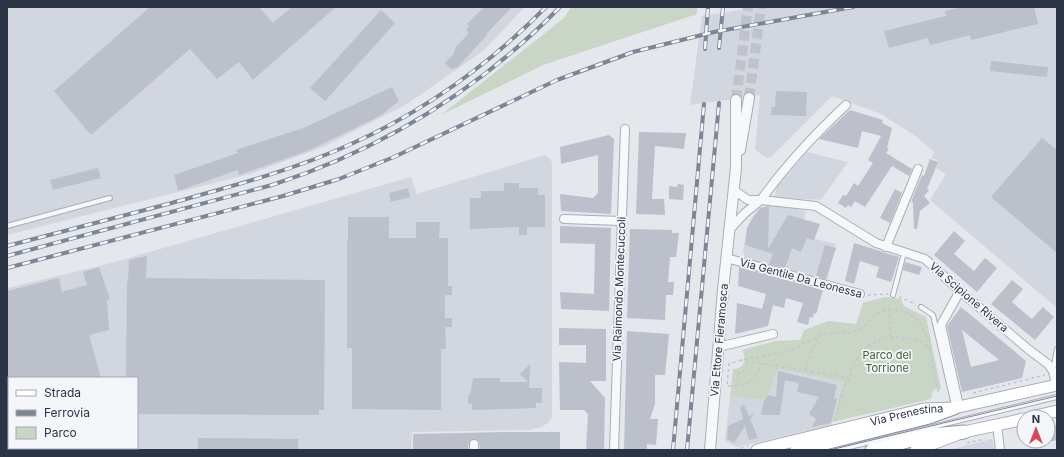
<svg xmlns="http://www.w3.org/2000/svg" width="1064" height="457" viewBox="0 0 1064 457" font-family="Inter,sans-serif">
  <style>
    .built { fill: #d2d6de; fill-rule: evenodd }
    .green { fill: #c9d6c5 }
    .building { fill: #bbc0ca; fill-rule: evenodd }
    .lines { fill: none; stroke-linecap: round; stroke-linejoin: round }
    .tertiary-tunnel { stroke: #bfc3cb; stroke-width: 10; stroke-dasharray: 10 5; stroke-linecap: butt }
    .service-casing { stroke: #a9aeb7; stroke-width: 6 }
    .minor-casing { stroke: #a9aeb7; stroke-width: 10 }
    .tertiary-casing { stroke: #a9aeb7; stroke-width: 12 }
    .secondary-casing { stroke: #a9aeb7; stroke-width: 13 }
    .trunk-casing { stroke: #8b94a3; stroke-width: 15 }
    .path { stroke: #c2c5cb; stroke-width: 1.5; stroke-dasharray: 3 3; stroke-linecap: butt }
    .service { stroke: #f7f8fa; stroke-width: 4 }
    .minor { stroke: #f7f8fa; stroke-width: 8 }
    .tertiary { stroke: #f7f8fa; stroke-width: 10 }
    .secondary { stroke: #fff; stroke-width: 11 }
    .trunk { stroke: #fff; stroke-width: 13 }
    .tram { stroke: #7d8696; stroke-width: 1 }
    .rail-casing { stroke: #7d8696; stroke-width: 4 }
    .rail { stroke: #f4f6f9; stroke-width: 2.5; stroke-dasharray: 8; stroke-linecap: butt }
    .labels { text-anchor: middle; stroke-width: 3.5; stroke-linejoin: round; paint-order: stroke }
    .street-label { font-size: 11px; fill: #2b3445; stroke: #f4f6f9 }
    .park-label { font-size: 11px; fill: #3f6138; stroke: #f4f6f9 }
  </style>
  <rect width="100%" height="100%" fill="#e4e7ec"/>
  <g class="built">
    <polygon points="7,7 525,7 483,51 407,104 323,147 250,174 7,235"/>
    <polygon points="757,7 1057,7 1057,308 930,200 946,174 936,168 938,160 932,158 934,152 917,137 881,114 832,96 771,157 767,158 755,150 760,95 690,105 702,16"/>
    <polygon points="807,152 848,162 821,200 774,197 777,187"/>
    <path d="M 545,155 L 551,160 L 552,164 L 552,417 L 548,423 L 541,427 L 530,430 L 412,432 L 411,450 L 7,450 L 7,288 L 104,265 L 411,177 L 417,194 ZM 9,378 L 137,378 L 137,448 L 9,448 Z"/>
    <polygon points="769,206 794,207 806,212 799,235 836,244 827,281 746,261 743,251 747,228 760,208"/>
    <polygon points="778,369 843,382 831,425 737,447 725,441 730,397 764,400 768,395"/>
    <polygon points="992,439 994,450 949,450"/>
  </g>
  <g class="green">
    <polygon points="571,7 697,7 697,14 543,65 441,115 564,18"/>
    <path d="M 885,297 L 901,299 L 904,306 L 926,317 L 941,389 L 933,390 L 931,399 L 832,422 L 843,382 L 778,369 L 768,395 L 763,400 L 730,397 L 733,369 C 745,369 746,360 743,350 L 775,341 L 800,340 L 804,330 L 829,321 L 856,324 L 863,303 Z"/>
  </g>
  <g class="building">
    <polygon points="150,7 259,7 273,23 292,7 336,7 253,80 239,62 217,79 190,49 91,135 54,91"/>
    <polygon points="484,7 512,7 486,34 487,35 458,67 451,69 445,63 454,53 456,47 469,33 466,30 469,26 467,24"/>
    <polygon points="962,7 1034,7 1038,24 971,40 970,35 930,45 928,38 889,48 884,31 946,16 945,11"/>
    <polygon points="381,10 395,23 325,101 310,88"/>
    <polygon points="991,61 1048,67 1047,77 990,71"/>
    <polygon points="392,87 399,101 380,116 310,150 239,175 238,170 178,191 174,175 238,153 236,150 300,129 299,130"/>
    <polygon points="776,91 807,92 806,116 771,115 772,107 775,107"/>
    <polygon points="850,110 883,120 882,123 892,128 887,148 889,149 886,153 912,169 909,176 892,166 865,207 855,201 851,207 848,205 846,208 838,203 843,195 846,196 854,183 858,186 873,163 868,160 881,136 862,131 858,148 819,139"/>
    <polygon points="639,132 686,133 684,149 655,146 652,199 664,199 665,215 636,214"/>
    <polygon points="609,135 614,139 611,214 561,211 560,194 593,198 598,193 598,155 561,164 560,147"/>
    <polygon points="1042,138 1057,150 1057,253 991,197"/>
    <polygon points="930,159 938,162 927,189 929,190 924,196 930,203 920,211 917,229 914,229 913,202 911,202 922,175 924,176"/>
    <polygon points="98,168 101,178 53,190 50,180"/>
    <polygon points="504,183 519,183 519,188 538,188 538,195 545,195 545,227 527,227 527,235 519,235 519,227 470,229 470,198 481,198 481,191 504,191"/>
    <polygon points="678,184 684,185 683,200 669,199 669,186 677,187"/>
    <polygon points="408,188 410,197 391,202 389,193"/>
    <polygon points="895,189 902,193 890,223 880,218"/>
    <polygon points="769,206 768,249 788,215 820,224 814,240 807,238 801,252 792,248 785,268 769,264 773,254 745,245 747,228 753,217 760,208"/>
    <polygon points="348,217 389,217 389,238 416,238 416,222 440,222 439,238 448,238 448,286 452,286 452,295 445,295 445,318 452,318 452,327 445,327 446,349 441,349 441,410 352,409 352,348 347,348 347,240 348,240"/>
    <polygon points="560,226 611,228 609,311 561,309 560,292 594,294 595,244 560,243"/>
    <polygon points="630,229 672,230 672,233 679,233 676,257 670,257 668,282 674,282 673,295 666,295 665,320 627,318"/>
    <polygon points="954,231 965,241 954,254 974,271 985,258 997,268 977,292 934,255"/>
    <polygon points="854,243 899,257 891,282 876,277 879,267 860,261 854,284 845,281"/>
    <polygon points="825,245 836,248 826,279 816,276"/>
    <polygon points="147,256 146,278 325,280 324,410 319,410 319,415 137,414 137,378 126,378 127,281 128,281 129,260"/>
    <polygon points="905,262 922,267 919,275 903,270"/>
    <polygon points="99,267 110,299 107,300 109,330 89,335 101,378 7,378 7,291 59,278 62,292 87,285 83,272"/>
    <polygon points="739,267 823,290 816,314 814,313 813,318 810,317 808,325 797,322 803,303 786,298 784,308 773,305 768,326 735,334 737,303 762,309 766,294 738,286"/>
    <polygon points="1012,280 1023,289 1012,302 1032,319 1043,307 1054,317 1035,340 991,304"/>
    <path d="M 961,307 L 1026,361 L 1022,378 L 962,392 L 947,326 ZM 962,330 L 999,360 L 971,367 Z"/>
    <polygon points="559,328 606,329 606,381 590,381 605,398 604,450 586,450 588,414 584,410 560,410 559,362 586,363 586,345 559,345"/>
    <polygon points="627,331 669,334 665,375 655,375 655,404 650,419 658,419 656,445 647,444 647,450 624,450"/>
    <polygon points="530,364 529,388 542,388 542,403 536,403 536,408 472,410 472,404 468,403 468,395 470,395 473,378 500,378 500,382 528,382 520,374"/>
    <polygon points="778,371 837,385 834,398 837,399 831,423 812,427 816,419 809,414 819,397 797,392 799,383 785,380 780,415 761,415 764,400 768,395 776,397"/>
    <polygon points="744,405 749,416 754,414 750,419 758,438 749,440 745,426 734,443 727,439 728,426 743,419 740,407"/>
    <polygon points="1057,425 1057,440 1048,442 1048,427"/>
    <polygon points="506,432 560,432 560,450 480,450 479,442 474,439 469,442 468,449 413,450 413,434"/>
    <polygon points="198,438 298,439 298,450 198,450"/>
  </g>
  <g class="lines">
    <g class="tertiary-tunnel">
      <polyline points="749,98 761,7"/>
      <polyline points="736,100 748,7"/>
    </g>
    <defs>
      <g id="service">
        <polyline points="7,226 110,198"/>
        <polyline points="893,295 904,253"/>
        <polyline points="921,307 933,315 954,405"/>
        <polyline points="1053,370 1057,349"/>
        <polyline points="837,450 1057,397"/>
      </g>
      <g id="minor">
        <path d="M 846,105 C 815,134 786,165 761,200 L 816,206 L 876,243 L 925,259 L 960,291 L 1028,349 L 1048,364 L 1053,371 L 1056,385"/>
        <polyline points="564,219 621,221"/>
        <polyline points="729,230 745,213 761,200 748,200 734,190"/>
        <polyline points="886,247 918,169"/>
        <polyline points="726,258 860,294"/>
        <polyline points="718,347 773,334"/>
        <polyline points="959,406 941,325 960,291"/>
        <polyline points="997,425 1000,450"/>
        <polyline points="474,450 474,444"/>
        <polyline points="614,450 625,129"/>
      </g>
      <g id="tertiary">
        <polyline points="740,150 749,98"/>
        <polyline points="710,450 723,290 736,168 736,100"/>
      </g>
      <g id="secondary">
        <polyline points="1031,417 1057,411"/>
        <path id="s1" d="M 757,450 L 924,409 L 954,408 L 1057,385"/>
        <polyline points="916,450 964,432 1024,419"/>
      </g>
      <g id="trunk">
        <polyline points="797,450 929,417 954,408"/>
        <polyline points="872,450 932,435 964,432"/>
      </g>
    </defs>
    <use href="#service" class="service-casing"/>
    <use href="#minor" class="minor-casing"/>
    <use href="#tertiary" class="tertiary-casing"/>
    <use href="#secondary" class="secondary-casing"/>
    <use href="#trunk" class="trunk-casing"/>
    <g class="path">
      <polyline points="868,295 888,294"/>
      <polyline points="899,297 916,304"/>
      <polyline points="890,309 890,337"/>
      <polyline points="896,309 898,315"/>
      <path d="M 748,358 L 746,369 L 738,374 L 737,386 C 750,384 757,376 761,364"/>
      <polyline points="740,360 850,378"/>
      <polyline points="805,370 817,338"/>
      <path d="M 737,386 L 727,386 L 729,364 C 749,356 772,357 792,349 C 803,345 814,337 825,334 C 835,332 846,334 856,331 C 872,325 872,305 898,310 C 918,313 926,330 930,349"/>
      <polyline points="973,393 1045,375"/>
      <polyline points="835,421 844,387 849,381 853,364 867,346 885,338 898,337 915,340 922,342 930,349 939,395"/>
      <polyline points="967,443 985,439"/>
      <polyline points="735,450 748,446"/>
    </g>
    <use href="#service" class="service"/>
    <use href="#minor" class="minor"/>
    <use href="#tertiary" class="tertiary"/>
    <use href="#secondary" class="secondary"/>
    <use href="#trunk" class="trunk"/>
    <polyline class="tram" points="830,450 1057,396"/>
    <defs>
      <g id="rail">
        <polyline points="719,48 723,7"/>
        <polyline points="705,49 708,7"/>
        <path d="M 7,246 C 61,232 114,218 168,204 C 229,187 291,171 349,145 C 423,112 489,65 546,7"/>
        <path d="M 7,256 L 272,185 C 383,149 479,90 560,7"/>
        <polyline points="7,268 283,196 339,179 394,157 557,80 633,52 714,32 853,7"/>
        <polyline points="673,450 704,104"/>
        <polyline points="687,450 719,103"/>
      </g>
    </defs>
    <use href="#rail" class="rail-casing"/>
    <use href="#rail" class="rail"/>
  </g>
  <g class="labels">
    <g class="street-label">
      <text transform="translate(801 278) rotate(15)" y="4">Via Gentile Da Leonessa</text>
      <text transform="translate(619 289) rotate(-88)" y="4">Via Raimondo Montecuccoli</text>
      <text transform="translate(969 297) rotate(41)" y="4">Via Scipione Rivera</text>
      <text transform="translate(719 340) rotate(-85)" y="4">Via Ettore Fieramosca</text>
      <text dy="4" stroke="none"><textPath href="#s1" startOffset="154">Via Prenestina</textPath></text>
    </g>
    <g class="park-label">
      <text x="887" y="359">Parco del<tspan x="887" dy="13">Torrione</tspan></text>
    </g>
  </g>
  <rect width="1064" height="457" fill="none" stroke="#2b3445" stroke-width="16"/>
  <rect x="8" y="377" width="130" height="72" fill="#f4f6f9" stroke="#a4a8b1"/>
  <rect x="16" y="390" width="20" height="6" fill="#ffffff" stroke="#a4a8b1"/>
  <text x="44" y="397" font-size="12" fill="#2b3445">Strada</text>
  <rect x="16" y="410" width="20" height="6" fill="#7d8696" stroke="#a4a8b1"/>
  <text x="44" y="417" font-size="12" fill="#2b3445">Ferrovia</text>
  <rect x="16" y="427" width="20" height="12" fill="#c9d6c5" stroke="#a4a8b1"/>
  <text x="44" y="437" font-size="12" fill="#2b3445">Parco</text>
  <g transform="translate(1036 429)"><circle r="19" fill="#f4f6f9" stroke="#a4a8b1"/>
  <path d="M0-3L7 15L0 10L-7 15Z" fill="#d1495b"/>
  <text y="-6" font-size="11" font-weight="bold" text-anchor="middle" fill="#2b3445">N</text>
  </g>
</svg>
